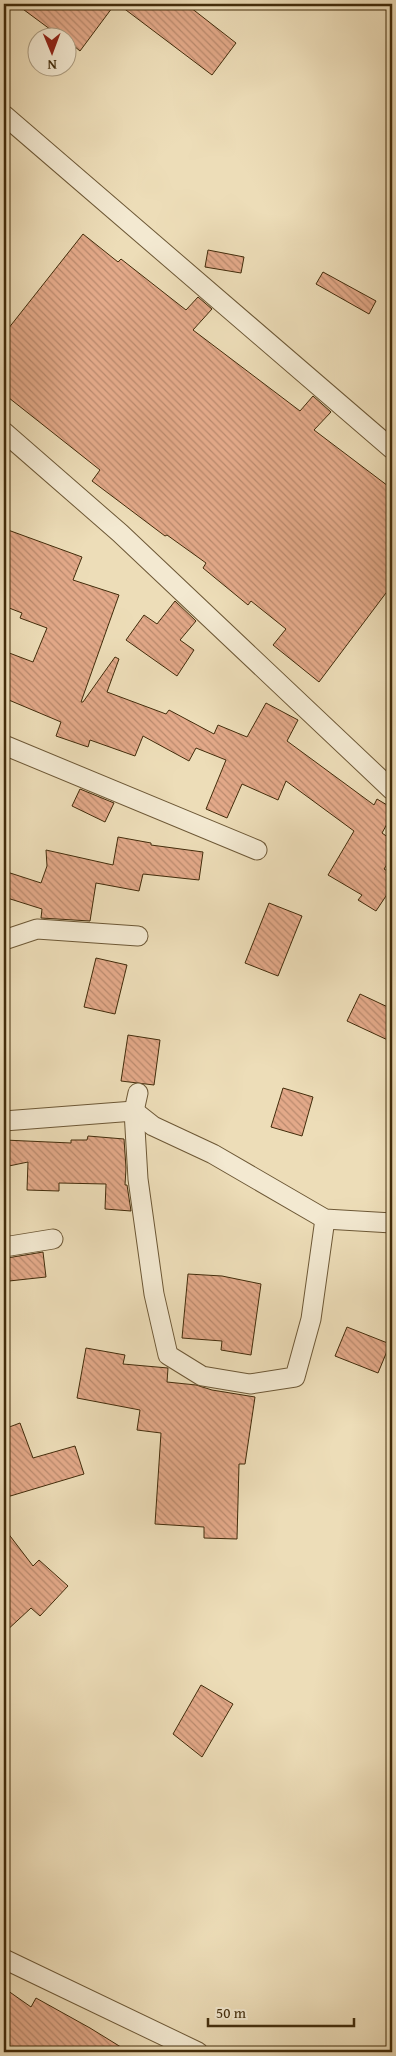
<svg xmlns="http://www.w3.org/2000/svg" width="396" height="2056" viewBox="0 0 396 2056" font-family="'Gentium Book Plus',serif">
  <style>
    .building { fill: url(#building-back-hatch); stroke: #422c0b }
    .lines { fill: none; stroke-linecap: round; stroke-linejoin: round }
    .street-casing { stroke: #6d5836; stroke-width: 21 }
    .street { stroke: #f3e9d1; stroke-width: 19 }
  </style>
  <defs>
    <pattern id="building-back-hatch" width="6" height="6" patternUnits="userSpaceOnUse" patternTransform="scale(1.25)"><rect width="6" height="6" fill="#e3a989"/><path d="M-1 5l2 2M0 0l6 6M5-1l2 2" fill="none" stroke="#ba8a6e"/></pattern>
  </defs>
  <rect width="100%" height="100%" fill="#edddb8"/>
  <filter id="stains"><feTurbulence type="fractalNoise" baseFrequency=".004" numOctaves="4"/><feColorMatrix values="0 0 0 0 .2 0 0 0 0 .09 0 0 0 0 .02 0 0 0 .5 -.17"/></filter>
  <radialGradient id="worn" r=".72"><stop offset=".6" stop-color="#630" stop-opacity="0"/><stop offset="1" stop-color="#630" stop-opacity=".3"/></radialGradient>
  <g class="building">
    <polygon points="16,4 115,4 80,51 68,41 68,38 62,38"/>
    <polygon points="118,4 186,4 236,43 212,75"/>
    <polygon points="83,234 118,262 121,259 186,310 198,297 212,309 193,330 300,411 313,396 331,412 314,430 392,489 392,585 319,682 273,645 286,629 251,601 248,605 203,568 206,563 167,535 165,536 92,481 100,470 4,394 4,334"/>
    <polygon points="208,250 244,257 241,273 205,267"/>
    <polygon points="323,272 376,301 369,314 316,284"/>
    <polygon points="8,530 82,557 73,580 119,595 81,702 83,702 115,657 119,659 107,692 166,714 169,710 214,734 218,725 247,737 266,703 298,720 287,741 374,805 377,799 392,808 392,815 382,833 392,840 392,857 384,869 392,874 392,887 376,911 358,900 362,895 328,875 354,831 286,781 278,800 242,784 227,818 206,809 226,760 196,748 189,761 143,736 135,756 90,740 88,747 56,736 61,722 4,698 4,651 33,662 47,628 20,618 22,613 4,606 4,542"/>
    <polygon points="175,601 196,621 180,640 194,650 177,676 126,640 144,615 157,624"/>
    <polygon points="80,789 114,803 105,822 72,806"/>
    <polygon points="118,837 151,843 151,845 203,852 199,880 143,874 139,891 96,883 90,921 41,918 42,909 4,897 4,871 41,883 47,866 46,850 113,865"/>
    <polygon points="269,903 302,916 278,976 245,963"/>
    <polygon points="96,958 127,965 115,1014 84,1007"/>
    <polygon points="360,994 392,1009 392,1042 347,1021"/>
    <polygon points="128,1035 160,1040 154,1085 121,1081"/>
    <polygon points="283,1088 313,1097 302,1136 271,1127"/>
    <polygon points="88,1136 124,1139 126,1168 125,1185 127,1185 131,1211 105,1209 106,1184 59,1183 59,1191 27,1190 28,1162 4,1167 4,1140 71,1143 71,1140 87,1140"/>
    <polygon points="43,1252 46,1277 9,1281 7,1258"/>
    <polygon points="188,1274 222,1276 261,1284 251,1355 221,1350 222,1341 182,1338"/>
    <polygon points="347,1327 390,1344 378,1373 335,1356"/>
    <polygon points="86,1348 125,1355 123,1364 168,1368 167,1382 196,1385 212,1390 255,1397 245,1464 239,1464 237,1539 204,1538 204,1527 155,1524 161,1433 137,1430 140,1410 77,1398"/>
    <polygon points="20,1423 33,1458 75,1446 84,1474 7,1497 4,1487 4,1429"/>
    <polygon points="4,1528 33,1566 39,1560 68,1586 40,1616 31,1608 4,1633"/>
    <polygon points="201,1685 233,1704 202,1757 173,1734"/>
    <polygon points="4,1988 31,2007 36,1998 90,2028 129,2052 4,2052"/>
  </g>
  <g class="lines">
    <defs>
      <g id="street">
        <polyline points="4,115 392,449"/>
        <polyline points="4,432 120,533 392,790"/>
        <polyline points="4,745 257,850"/>
        <polyline points="4,940 37,929 138,936"/>
        <polyline points="138,1093 134,1111 138,1179 154,1294 168,1355 202,1376 250,1384 295,1377 311,1319 325,1219"/>
        <polyline points="4,1121 134,1111 153,1126 213,1154 325,1219 392,1223"/>
        <polyline points="4,1247 53,1239"/>
        <polyline points="4,1959 198,2052"/>
      </g>
    </defs>
    <use href="#street" class="street-casing"/>
    <use href="#street" class="street"/>
  </g>
  <rect width="396" height="2056" fill="none" stroke="#edddb8" stroke-width="20"/>
  <rect x="5" y="5" width="386" height="2046" fill="none" stroke="#422c0b" stroke-width="2.5"/>
  <rect x="10" y="10" width="376" height="2036" fill="none" stroke="#422c0b"/>
  <g transform="translate(52 52) rotate(179)"><circle r="24" fill="#f3e9d1" stroke="#ac9d82"/>
  <path d="M0-4L9 19L0 12L-9 19Z" fill="#8f2418"/>
  <text y="-8" font-size="14" font-weight="bold" text-anchor="middle" fill="#422c0b">N</text>
  </g>
  <path d="M208 2018v8h146v-8" fill="none" stroke="#422c0b" stroke-width="2.5"/>
  <text x="216" y="2018" font-size="15" fill="#422c0b" stroke="#f3e9d1" stroke-width="4" paint-order="stroke">50 m</text>
  <rect width="100%" height="100%" filter="url(#stains)"/>
  <rect width="100%" height="100%" fill="url(#worn)"/>
</svg>
